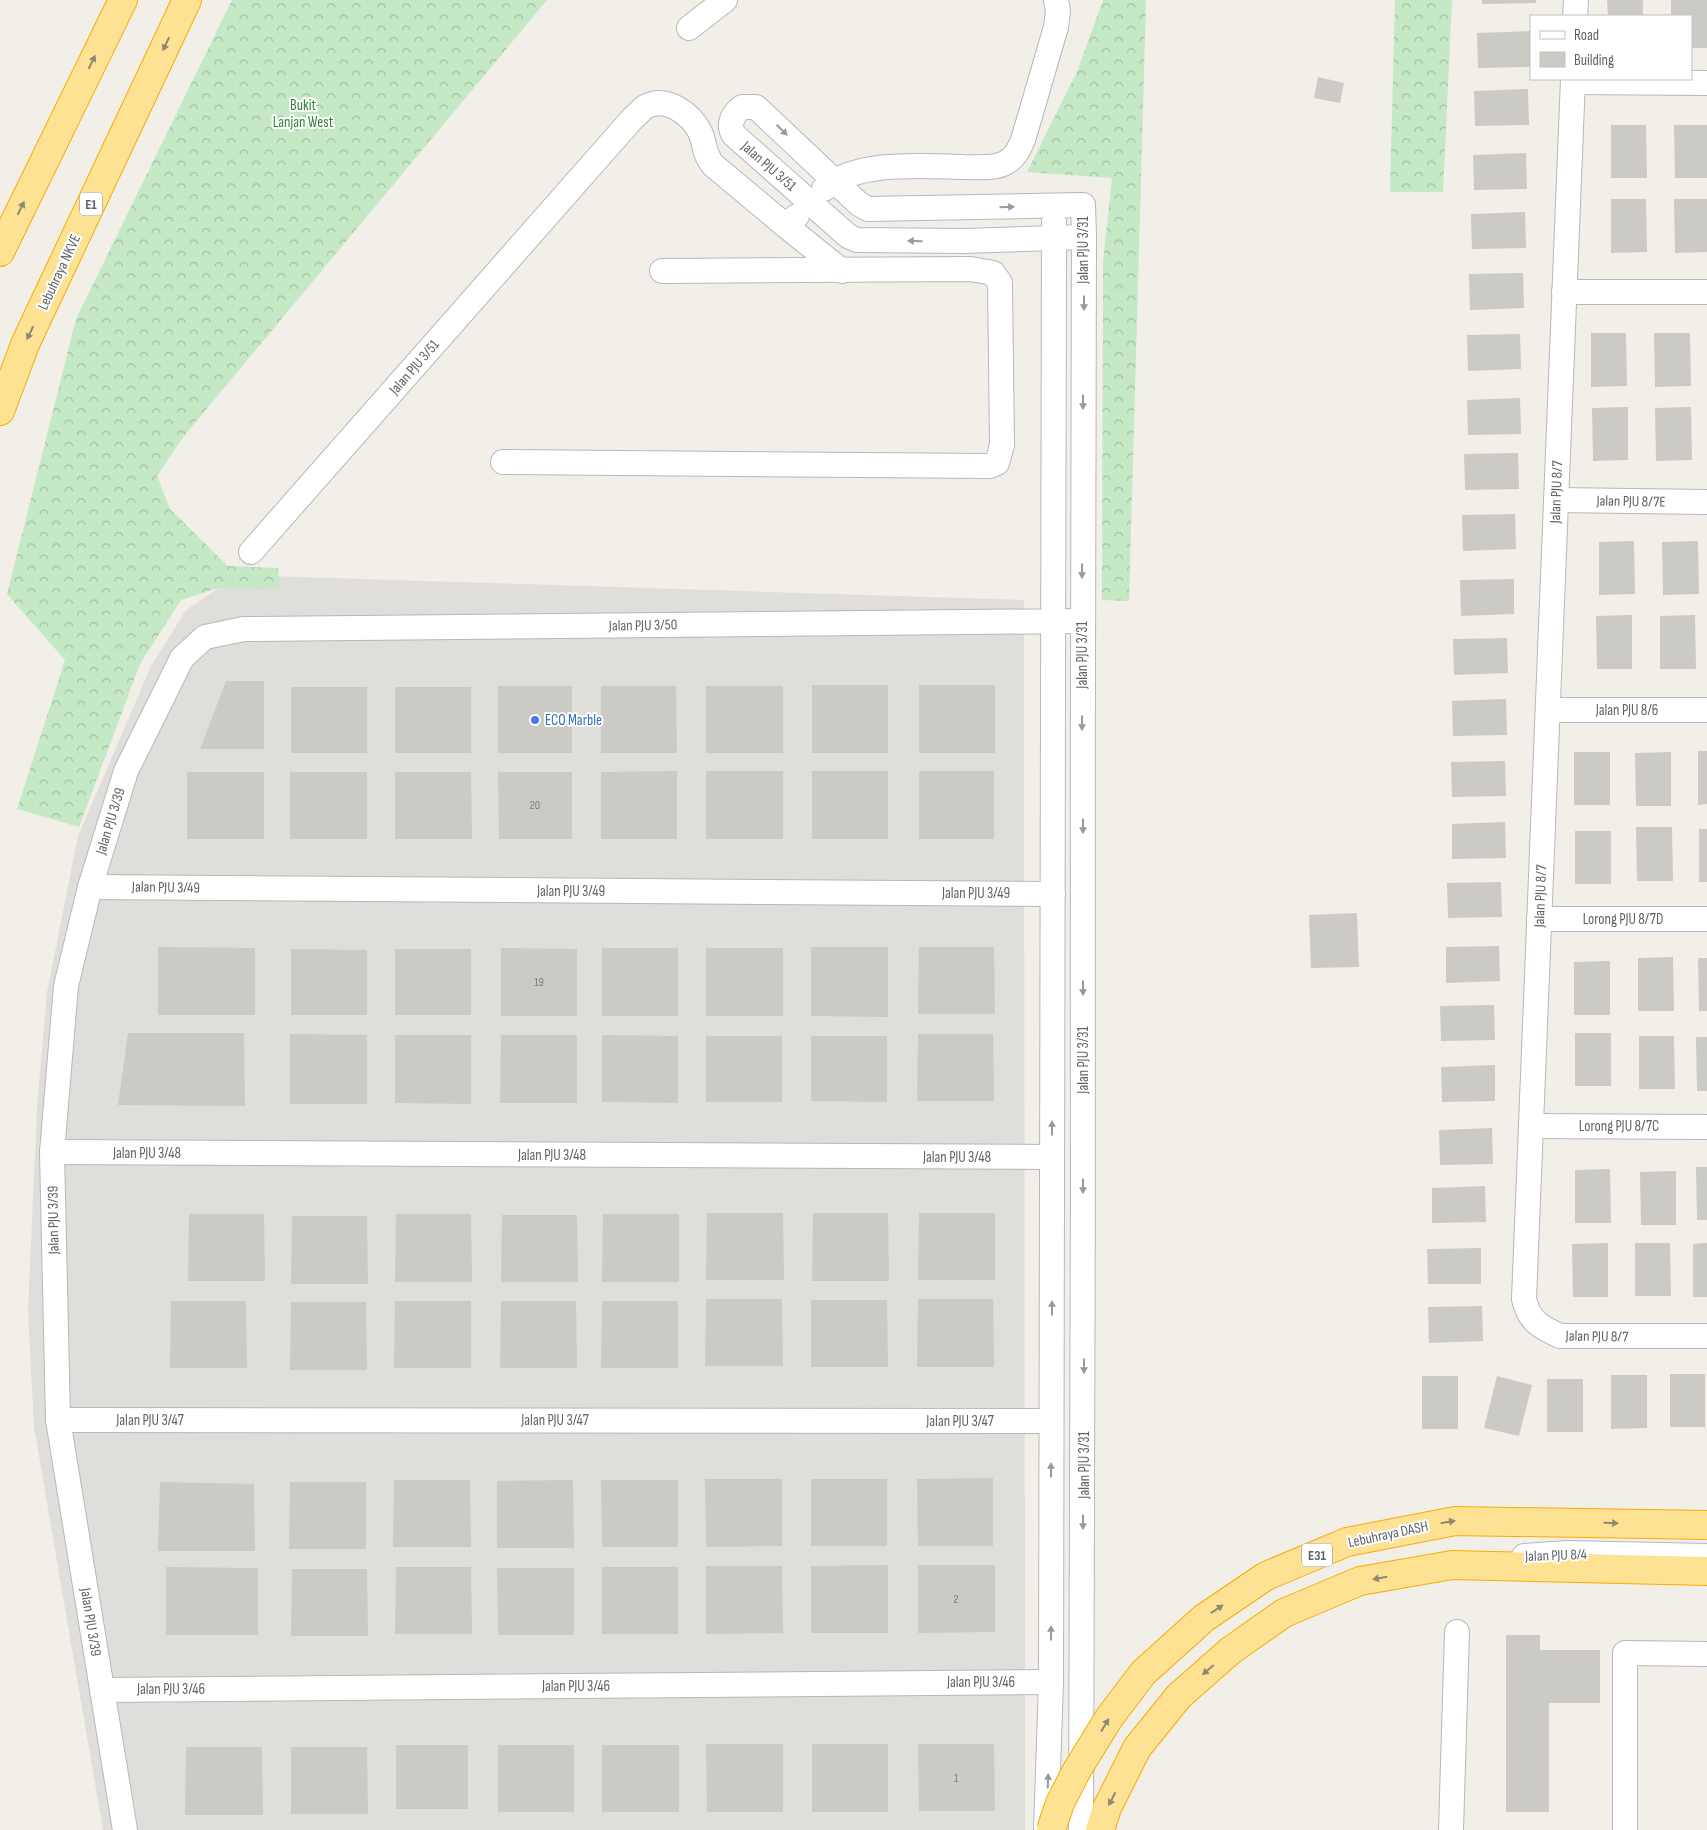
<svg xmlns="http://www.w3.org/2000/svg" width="1707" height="1830" viewBox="0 0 1707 1830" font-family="'Sofia Sans Condensed',sans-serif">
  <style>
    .industrial { fill: #e0deda }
    .forest { fill: url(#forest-crowns) }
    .building { fill: #cccac5 }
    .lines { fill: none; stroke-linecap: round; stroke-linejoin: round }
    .minor-casing { stroke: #b5b8bc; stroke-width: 26 }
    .highway-casing { stroke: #f9ab00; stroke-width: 30 }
    .minor { stroke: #fff; stroke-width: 24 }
    .highway { stroke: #fde293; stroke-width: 28 }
    .highway-bridge-casing { stroke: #f9ab00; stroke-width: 30; stroke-linecap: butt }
    .highway-bridge { stroke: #fde293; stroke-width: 28 }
    .oneway { fill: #8e8975 }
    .oneway2 { fill: #979a9d }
    .shop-dot { fill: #3f7fe0; stroke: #fff; stroke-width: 2 }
    .labels { text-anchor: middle; stroke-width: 4; stroke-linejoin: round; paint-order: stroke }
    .number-label { font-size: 12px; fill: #7a7d7f }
    .shield { fill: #fff; stroke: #8f9295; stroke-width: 1 }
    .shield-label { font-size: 14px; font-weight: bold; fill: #5f6368 }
    .park-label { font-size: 15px; fill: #348238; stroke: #fff }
    .street-label { font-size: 15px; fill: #5f6368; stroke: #fff }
    .shop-label { font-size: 15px; fill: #366cbe; stroke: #fff; text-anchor: start }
  </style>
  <defs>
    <pattern id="forest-crowns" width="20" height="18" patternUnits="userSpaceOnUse" patternTransform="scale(1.25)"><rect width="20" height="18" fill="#c5e8c5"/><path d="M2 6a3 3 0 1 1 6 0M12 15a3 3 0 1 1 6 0" fill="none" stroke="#a3c0a4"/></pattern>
  </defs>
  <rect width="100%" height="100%" fill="#f1efe8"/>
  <polygon class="industrial" points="238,575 1024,600 1025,1830 103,1830 34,1427 28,1310 37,1108 47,992 78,836 151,666 186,610"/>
  <g class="forest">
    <polygon points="232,0 547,0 184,436 157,476 170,509 228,566 278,568 279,589 218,588 181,600 140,664 79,827 17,809 65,660 7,594 76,319"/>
    <polygon points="1103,0 1146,0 1129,601 1102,600 1103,262 1112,178 1027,172 1077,72"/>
    <polygon points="1395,0 1452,0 1443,192 1390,192"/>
  </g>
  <g class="building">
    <polygon points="1482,0 1536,0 1536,3 1482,4"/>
    <polygon points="1607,0 1643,0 1643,16 1608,16"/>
    <polygon points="1671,0 1707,0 1707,48 1691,48 1691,16 1671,16"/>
    <polygon points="1531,31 1531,67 1478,68 1477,33"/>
    <polygon points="1318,77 1344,83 1340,103 1314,98"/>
    <polygon points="1528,89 1529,125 1475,126 1474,91"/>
    <polygon points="1611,125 1646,125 1647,178 1611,178"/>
    <polygon points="1674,125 1707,125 1707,178 1675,178"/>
    <polygon points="1526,153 1527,189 1474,190 1473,155"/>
    <polygon points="1611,199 1646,199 1647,252 1611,253"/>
    <polygon points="1674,199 1707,199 1707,252 1675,253"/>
    <polygon points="1525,212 1526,248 1472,249 1471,214"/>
    <polygon points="1523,273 1524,308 1470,310 1469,274"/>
    <polygon points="1591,333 1626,333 1627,386 1591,387"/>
    <polygon points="1654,333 1690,333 1691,386 1655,387"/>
    <polygon points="1520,334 1521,369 1468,371 1467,335"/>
    <polygon points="1520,398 1521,434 1468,435 1467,400"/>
    <polygon points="1628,407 1628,460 1593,461 1592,408"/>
    <polygon points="1691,407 1692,460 1656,461 1655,408"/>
    <polygon points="1518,453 1519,489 1465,490 1464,454"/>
    <polygon points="1515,514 1516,549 1463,551 1462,515"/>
    <polygon points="1634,541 1635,594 1599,595 1599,542"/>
    <polygon points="1698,541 1699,594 1663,595 1662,542"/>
    <polygon points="1514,579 1514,614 1461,616 1460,580"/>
    <polygon points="1632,615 1632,669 1597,669 1596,616"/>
    <polygon points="1695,615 1696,669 1660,669 1660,616"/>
    <polygon points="1507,638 1508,673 1454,675 1453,639"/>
    <polygon points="226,681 264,681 264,749 200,749"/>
    <rect x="812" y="685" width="76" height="68"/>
    <rect x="919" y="685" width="76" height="68"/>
    <rect x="498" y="686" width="74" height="67"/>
    <polygon points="601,686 676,686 677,753 601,753"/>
    <rect x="706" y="686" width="77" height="67"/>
    <rect x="291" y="687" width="76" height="66"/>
    <rect x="395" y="687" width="76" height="66"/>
    <polygon points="1506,699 1507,735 1453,736 1452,701"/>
    <polygon points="1698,751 1707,751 1707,804 1698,805"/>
    <rect x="1574" y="752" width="36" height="53"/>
    <polygon points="1671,752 1671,806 1636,806 1635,753"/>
    <polygon points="1505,761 1506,796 1452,797 1451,762"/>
    <polygon points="677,771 677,839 601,839 601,772"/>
    <rect x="706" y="771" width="77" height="68"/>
    <rect x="812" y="771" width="76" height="68"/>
    <rect x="919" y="771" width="75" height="68"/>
    <rect x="187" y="772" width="77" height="67"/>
    <rect x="290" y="772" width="77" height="67"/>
    <polygon points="395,772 471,772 472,839 395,839"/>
    <polygon points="498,772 572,772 572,839 499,839"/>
    <polygon points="1505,822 1506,858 1452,859 1452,824"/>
    <polygon points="1636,827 1672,827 1673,881 1637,881"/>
    <rect x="1699" y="829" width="8" height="53"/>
    <rect x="1575" y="831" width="36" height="53"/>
    <polygon points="1501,882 1502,917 1448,918 1447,883"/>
    <polygon points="1357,913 1359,967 1311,968 1309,915"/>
    <polygon points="1499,946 1500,981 1446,983 1446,947"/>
    <polygon points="158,947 255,948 255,1015 158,1015"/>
    <polygon points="811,947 888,947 888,1017 811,1016"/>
    <polygon points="919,947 994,947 995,1014 918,1014"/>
    <polygon points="501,948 577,949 577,1016 501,1016"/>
    <rect x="602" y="948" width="76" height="68"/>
    <rect x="706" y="948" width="77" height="68"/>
    <polygon points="291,949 367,950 367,1015 291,1015"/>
    <rect x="395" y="949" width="76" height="66"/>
    <polygon points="1673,957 1674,1011 1638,1011 1638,958"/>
    <polygon points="1698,958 1707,958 1707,1011 1699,1011"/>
    <polygon points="1610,961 1610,1015 1574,1015 1574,962"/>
    <polygon points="1494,1005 1495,1040 1441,1041 1440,1006"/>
    <polygon points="128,1033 244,1033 245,1106 118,1105"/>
    <rect x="1575" y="1033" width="36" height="53"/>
    <polygon points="290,1034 367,1035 367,1104 290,1104"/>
    <polygon points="918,1034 993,1034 994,1101 917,1101"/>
    <polygon points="395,1035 471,1035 471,1104 395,1103"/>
    <polygon points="501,1035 577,1035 577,1103 500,1103"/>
    <polygon points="602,1035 678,1036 678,1103 602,1102"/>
    <rect x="706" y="1036" width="76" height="66"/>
    <polygon points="811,1036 887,1036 887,1102 811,1101"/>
    <polygon points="1639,1036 1674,1036 1675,1089 1639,1089"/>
    <polygon points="1696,1037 1707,1037 1707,1091 1697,1091"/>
    <polygon points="1495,1065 1495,1101 1442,1102 1441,1067"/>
    <polygon points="1492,1128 1493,1164 1440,1165 1439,1130"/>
    <polygon points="1696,1167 1707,1167 1707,1220 1697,1220"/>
    <polygon points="1610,1169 1611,1223 1575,1223 1575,1170"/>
    <polygon points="1676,1171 1676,1225 1641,1225 1640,1172"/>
    <polygon points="1485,1186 1486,1222 1432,1223 1432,1188"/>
    <polygon points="707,1213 783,1213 784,1280 706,1280"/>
    <polygon points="813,1213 888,1213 889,1281 812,1281"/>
    <polygon points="919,1213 995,1213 995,1280 918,1280"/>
    <polygon points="189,1214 264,1214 265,1281 188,1281"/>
    <polygon points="396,1214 471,1214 472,1282 395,1282"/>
    <polygon points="603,1214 679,1214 679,1282 602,1282"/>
    <polygon points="502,1215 577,1215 578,1282 501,1282"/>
    <polygon points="292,1216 367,1216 368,1284 291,1284"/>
    <polygon points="1608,1243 1608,1297 1573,1297 1572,1244"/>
    <polygon points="1635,1243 1670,1243 1671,1296 1635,1296"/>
    <polygon points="1707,1243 1707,1297 1693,1297 1693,1244"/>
    <polygon points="1481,1248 1481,1284 1428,1284 1427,1249"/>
    <polygon points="706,1299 782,1299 783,1366 705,1366"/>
    <polygon points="918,1299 993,1299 994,1367 917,1367"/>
    <polygon points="811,1300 887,1300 888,1367 811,1367"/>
    <polygon points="171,1301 246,1301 247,1368 170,1368"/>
    <polygon points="395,1301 471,1301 471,1368 394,1368"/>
    <polygon points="501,1301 576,1301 577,1368 500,1368"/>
    <polygon points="602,1301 678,1301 678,1368 601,1368"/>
    <polygon points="291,1302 366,1302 367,1370 290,1370"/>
    <polygon points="1482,1306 1483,1341 1429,1343 1428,1307"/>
    <rect x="1670" y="1374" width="35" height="53"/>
    <polygon points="1611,1375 1647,1375 1647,1428 1611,1429"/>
    <rect x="1422" y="1376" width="36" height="53"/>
    <polygon points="1497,1376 1532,1385 1519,1436 1484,1428"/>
    <rect x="1547" y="1379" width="36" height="53"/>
    <polygon points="993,1478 993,1546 918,1546 917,1479"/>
    <polygon points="705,1479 782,1479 782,1546 706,1547"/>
    <rect x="811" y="1479" width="76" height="67"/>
    <polygon points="394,1480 470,1480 471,1547 393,1547"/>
    <polygon points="573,1480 574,1548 497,1548 497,1481"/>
    <polygon points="601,1480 678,1480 678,1547 602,1547"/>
    <polygon points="160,1482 254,1484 255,1551 158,1551"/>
    <polygon points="290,1482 366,1482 366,1549 289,1549"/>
    <polygon points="888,1565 888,1633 811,1633 811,1566"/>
    <polygon points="918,1565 995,1565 995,1632 918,1633"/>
    <polygon points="706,1566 782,1566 783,1633 706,1634"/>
    <polygon points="166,1567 258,1568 258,1635 166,1635"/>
    <polygon points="396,1567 471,1567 472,1634 395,1634"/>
    <rect x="602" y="1567" width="76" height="67"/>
    <polygon points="497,1568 574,1568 574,1635 498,1635"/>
    <polygon points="292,1569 367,1569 368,1636 291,1636"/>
    <polygon points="1506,1635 1540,1635 1540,1650 1600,1650 1600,1703 1549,1703 1549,1812 1506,1812"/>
    <polygon points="706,1744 783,1744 783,1812 707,1812"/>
    <rect x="812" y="1744" width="76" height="68"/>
    <polygon points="918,1744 994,1744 995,1811 919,1811"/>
    <rect x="396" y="1745" width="72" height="64"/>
    <rect x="498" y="1745" width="76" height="67"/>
    <rect x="602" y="1745" width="77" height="67"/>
    <polygon points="186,1747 262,1747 263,1815 185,1815"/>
    <polygon points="291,1747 367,1747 368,1814 291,1814"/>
  </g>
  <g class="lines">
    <defs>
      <g id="minor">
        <polyline points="1575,16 1576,0"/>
        <polyline points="689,28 725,0"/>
        <path d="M 1573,79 L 1524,1299 C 1529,1321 1540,1327 1560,1336 L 1707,1336"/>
        <polyline points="1573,82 1707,83"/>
        <path d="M 824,189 C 856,160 923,166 964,167 C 977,167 994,169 1005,163 C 1015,158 1019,149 1023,140 L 1056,27 L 1058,11 L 1056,0"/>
        <polyline points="797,216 786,226 842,271"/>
        <polyline points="1564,292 1707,292"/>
        <polyline points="503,462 990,466 997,463 1002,445 1000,283 993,273 971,269 662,271"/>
        <polyline points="1556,500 1707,502"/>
        <path d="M 251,552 L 633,118 C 637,115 641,110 645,107 C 666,95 691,114 700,132 C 705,143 704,155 713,165 L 786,226"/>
        <polyline points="1548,710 1707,710"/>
        <polyline points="90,887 1053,894"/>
        <polyline points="1539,919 1707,919"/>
        <polyline points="1531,1126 1707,1127"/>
        <polyline points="52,1152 1052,1157"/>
        <polyline points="58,1420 1051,1421"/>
        <polyline points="1524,1556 1567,1553 1707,1556"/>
        <polyline points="102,1690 1051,1682"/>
        <polyline points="125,1830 58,1420 52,1152 66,986 90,887 126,771 182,658 205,637 244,629 1082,621"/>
        <polyline points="1046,1830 1051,1682 1054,222"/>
        <path d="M 1081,1830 C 1085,1299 1081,768 1084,237 L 1083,205 L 868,209 L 859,204 L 756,107 L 742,107 C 733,114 727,124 734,135 L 848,236 L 857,240 L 964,241 L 1084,237"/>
        <polyline points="1451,1830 1457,1632"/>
        <polyline points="1625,1830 1625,1653 1707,1654"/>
      </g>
      <g id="highway">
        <polyline points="0,252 123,0"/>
        <polyline points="0,411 26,342 187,0"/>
        <polyline points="1100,1830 1107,1808 1137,1748 1179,1696 1230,1651 1284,1613 1360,1581 1452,1565 1707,1571"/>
      </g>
    </defs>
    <use href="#minor" class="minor-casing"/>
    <use href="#highway" class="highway-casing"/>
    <use href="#minor" class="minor"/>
    <use href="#highway" class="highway"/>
    <defs>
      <polyline id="highway-bridge" points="1051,1830 1060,1803 1077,1770 1109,1718 1143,1673 1204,1618 1266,1576 1347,1542 1455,1521 1707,1525"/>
    </defs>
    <use href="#highway-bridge" class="highway-bridge-casing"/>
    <use href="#highway-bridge" class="highway-bridge"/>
  </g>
  <defs><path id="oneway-solid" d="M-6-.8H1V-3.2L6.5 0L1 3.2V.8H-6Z" transform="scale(1.25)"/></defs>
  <g class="oneway">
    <use href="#oneway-solid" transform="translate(166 44) rotate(115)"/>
    <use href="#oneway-solid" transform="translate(92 62) rotate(-63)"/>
    <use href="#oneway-solid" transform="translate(21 208) rotate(-64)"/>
    <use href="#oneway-solid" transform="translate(30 333) rotate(115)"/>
    <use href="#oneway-solid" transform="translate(1448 1522) rotate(-10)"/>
    <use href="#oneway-solid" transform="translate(1611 1523) rotate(1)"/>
    <use href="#oneway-solid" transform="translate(1380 1578) rotate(170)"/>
    <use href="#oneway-solid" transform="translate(1217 1609) rotate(-34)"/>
    <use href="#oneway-solid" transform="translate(1208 1670) rotate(139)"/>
    <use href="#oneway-solid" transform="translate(1105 1725) rotate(-59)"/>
    <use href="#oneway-solid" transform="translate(1112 1799) rotate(117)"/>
  </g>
  <g class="oneway2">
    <use href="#oneway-solid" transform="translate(782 130) rotate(44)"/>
    <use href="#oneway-solid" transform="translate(1007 207) rotate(-2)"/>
    <use href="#oneway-solid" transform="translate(915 241) rotate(-179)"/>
    <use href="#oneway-solid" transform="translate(1084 303) rotate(90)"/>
    <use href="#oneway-solid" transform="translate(1083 402) rotate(90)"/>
    <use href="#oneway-solid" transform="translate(1082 571) rotate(90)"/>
    <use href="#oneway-solid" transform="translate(1082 723) rotate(90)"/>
    <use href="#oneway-solid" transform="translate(1083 826) rotate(90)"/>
    <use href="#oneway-solid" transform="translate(1083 988) rotate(90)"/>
    <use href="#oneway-solid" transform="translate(1052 1128) rotate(-90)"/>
    <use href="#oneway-solid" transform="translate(1083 1186) rotate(90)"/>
    <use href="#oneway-solid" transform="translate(1052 1308) rotate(-90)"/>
    <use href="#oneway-solid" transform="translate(1084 1366) rotate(90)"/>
    <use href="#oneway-solid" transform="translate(1051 1470) rotate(-90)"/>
    <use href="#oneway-solid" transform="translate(1083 1522) rotate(90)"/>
    <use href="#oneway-solid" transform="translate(1051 1633) rotate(-90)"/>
    <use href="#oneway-solid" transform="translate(1048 1781) rotate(-88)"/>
  </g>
  <circle class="shop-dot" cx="535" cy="720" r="5"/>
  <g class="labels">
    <g class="number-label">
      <text x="535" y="809">20</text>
      <text x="539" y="986">19</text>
      <text x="956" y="1603">2</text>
      <text x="956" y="1782">1</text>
    </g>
    <g class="shield">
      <rect x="80" y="192.5" width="22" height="23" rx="4"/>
      <rect x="1302" y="1543.5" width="30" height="23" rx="4"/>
    </g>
    <g class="shield-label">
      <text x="91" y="209">E1</text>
      <text x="1317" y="1560">E31</text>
    </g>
    <g class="park-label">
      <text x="303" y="110">Bukit<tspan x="303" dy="17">Lanjan West</tspan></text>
    </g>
    <g class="street-label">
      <text transform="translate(769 166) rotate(41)" y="5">Jalan PJU 3/51</text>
      <text transform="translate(1083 250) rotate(-90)" y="5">Jalan PJU 3/31</text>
      <text transform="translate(59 272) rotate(-65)" y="5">Lebuhraya NKVE</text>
      <text transform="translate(414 367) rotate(-49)" y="5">Jalan PJU 3/51</text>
      <text transform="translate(1556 492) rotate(-88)" y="5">Jalan PJU 8/7</text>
      <text transform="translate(1631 501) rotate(1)" y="5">Jalan PJU 8/7E</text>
      <text transform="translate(643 625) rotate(-1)" y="5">Jalan PJU 3/50</text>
      <text transform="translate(1082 655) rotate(-90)" y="5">Jalan PJU 3/31</text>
      <text x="1627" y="715">Jalan PJU 8/6</text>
      <text transform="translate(110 821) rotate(-73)" y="5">Jalan PJU 3/39</text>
      <text transform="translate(166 887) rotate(1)" y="5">Jalan PJU 3/49</text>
      <text x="571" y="896">Jalan PJU 3/49</text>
      <text x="976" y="898">Jalan PJU 3/49</text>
      <text transform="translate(1540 896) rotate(-88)" y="5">Jalan PJU 8/7</text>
      <text x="1623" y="924">Lorong PJU 8/7D</text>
      <text transform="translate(1083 1060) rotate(-90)" y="5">Jalan PJU 3/31</text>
      <text x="1619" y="1131">Lorong PJU 8/7C</text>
      <text x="147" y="1158">Jalan PJU 3/48</text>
      <text x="552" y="1160">Jalan PJU 3/48</text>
      <text x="957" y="1162">Jalan PJU 3/48</text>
      <text transform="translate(53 1220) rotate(-91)" y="5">Jalan PJU 3/39</text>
      <text transform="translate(1597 1336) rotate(1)" y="5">Jalan PJU 8/7</text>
      <text x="150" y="1425">Jalan PJU 3/47</text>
      <text x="555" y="1425">Jalan PJU 3/47</text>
      <text x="960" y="1426">Jalan PJU 3/47</text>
      <text transform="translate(1084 1465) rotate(-90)" y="5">Jalan PJU 3/31</text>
      <text transform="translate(1388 1534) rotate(-12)" y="5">Lebuhraya DASH</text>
      <text transform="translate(1556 1555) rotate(-2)" y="5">Jalan PJU 8/4</text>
      <text transform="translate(91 1622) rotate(81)" y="5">Jalan PJU 3/39</text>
      <text x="981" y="1687">Jalan PJU 3/46</text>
      <text x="576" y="1691">Jalan PJU 3/46</text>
      <text x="171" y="1694">Jalan PJU 3/46</text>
    </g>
    <g class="shop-label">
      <text x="545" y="725">ECO Marble</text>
    </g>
  </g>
  <rect x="1530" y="15" width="162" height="65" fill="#ffffff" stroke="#bfc1c3"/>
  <rect x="1540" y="31" width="25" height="8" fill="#ffffff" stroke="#bfc1c3"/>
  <text x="1574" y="40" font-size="15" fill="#5f6368">Road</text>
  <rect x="1540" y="52" width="25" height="15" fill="#cccac5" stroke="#bfc1c3"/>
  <text x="1574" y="65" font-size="15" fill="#5f6368">Building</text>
</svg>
